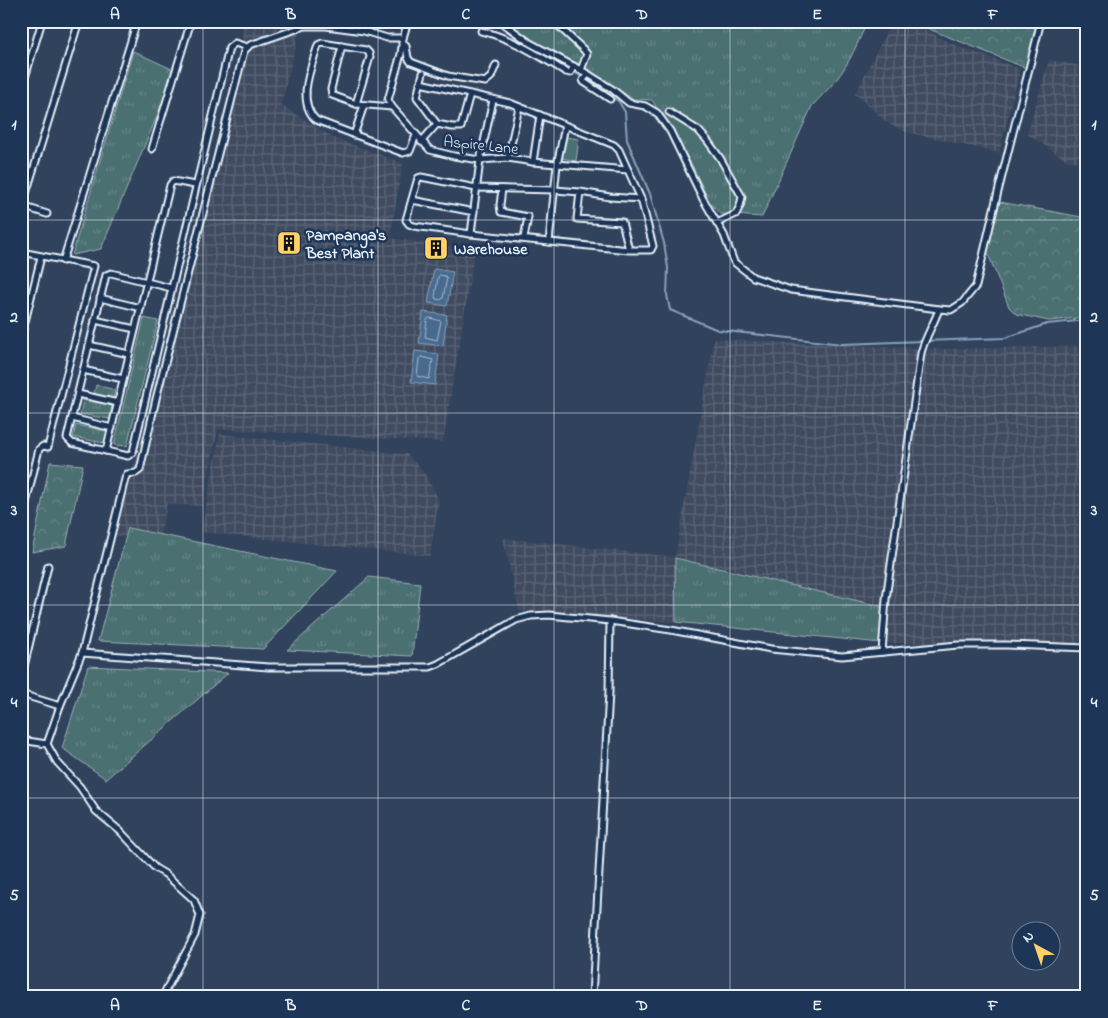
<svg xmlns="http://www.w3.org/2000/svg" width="1108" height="1018" viewBox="0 0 1108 1018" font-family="'Indie Flower',sans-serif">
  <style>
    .industrial { fill: url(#industrial-grid) }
    .grass { fill: url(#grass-tufts); stroke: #9ab0b5 }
    .forest { fill: url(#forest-crowns); stroke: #9ab0b5 }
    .pitch { fill: #4c7072; stroke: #9ab0b5 }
    .water { fill: #476b8e; stroke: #87a1b8 }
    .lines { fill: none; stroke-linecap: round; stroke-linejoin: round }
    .shore { stroke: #a8bbce; stroke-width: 1 }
    .stream { stroke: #87a1b8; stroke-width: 2 }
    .minor-casing { stroke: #e8f1f8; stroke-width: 9 }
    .minor { stroke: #1d3557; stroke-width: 5 }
    .grid { fill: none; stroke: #e8f1f8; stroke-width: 1; stroke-opacity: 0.55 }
    .labels { text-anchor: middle; stroke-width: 5; stroke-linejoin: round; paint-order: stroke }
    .street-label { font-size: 16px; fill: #e8f1f8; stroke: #1d3557 }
    .poi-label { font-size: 16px; font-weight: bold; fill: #e8f1f8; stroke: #1d3557; text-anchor: start }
    .neatline { fill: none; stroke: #e8f1f8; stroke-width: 2 }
    .grid-label { font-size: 16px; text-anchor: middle; font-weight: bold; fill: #e8f1f8 }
  </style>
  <defs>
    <pattern id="industrial-grid" width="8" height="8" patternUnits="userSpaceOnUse" patternTransform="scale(1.25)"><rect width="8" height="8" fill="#3f4b61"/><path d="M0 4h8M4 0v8" fill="none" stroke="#5b6578"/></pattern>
    <pattern id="grass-tufts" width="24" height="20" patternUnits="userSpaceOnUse" patternTransform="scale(1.25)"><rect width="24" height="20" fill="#4c7072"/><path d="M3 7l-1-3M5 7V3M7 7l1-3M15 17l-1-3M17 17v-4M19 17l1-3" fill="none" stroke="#668587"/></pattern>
    <pattern id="forest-crowns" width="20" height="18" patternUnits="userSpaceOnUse" patternTransform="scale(1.25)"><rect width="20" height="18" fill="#4c7072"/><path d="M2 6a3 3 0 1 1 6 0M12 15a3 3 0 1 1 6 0" fill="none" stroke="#668587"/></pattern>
  </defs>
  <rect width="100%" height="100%" fill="#31425d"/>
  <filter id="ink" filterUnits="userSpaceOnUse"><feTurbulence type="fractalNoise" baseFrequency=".02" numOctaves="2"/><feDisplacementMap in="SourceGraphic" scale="10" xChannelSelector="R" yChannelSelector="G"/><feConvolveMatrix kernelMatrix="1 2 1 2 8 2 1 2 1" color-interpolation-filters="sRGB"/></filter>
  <g filter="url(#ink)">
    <g class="industrial">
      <polygon points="242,21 302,21 281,105 334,138 403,163 390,238 475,250 443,442 218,429 202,506 167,504 159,541 114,535 198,245 242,40"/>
      <polygon points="892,21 899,21 921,27 950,43 1020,69 999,153 906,132 887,123 855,94"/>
      <polygon points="1049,60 1087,67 1087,162 1068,161 1027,134"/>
      <polygon points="714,339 937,349 1087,346 1087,643 881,643 675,558 676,622 519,611 503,538 675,557"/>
      <polygon points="220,434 407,454 423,471 439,500 430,556 201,532"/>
    </g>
    <g class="grass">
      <path d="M 512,21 L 868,21 C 858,41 850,63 836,80 C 829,89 820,97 812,106 L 762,217 L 720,214 L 709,201 L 692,165 L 652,100 L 633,99 L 579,64 L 531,39 L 511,24 Z"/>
      <polygon points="133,51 176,71 101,249 72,255"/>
      <polygon points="144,318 158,321 127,446 114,445"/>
      <polygon points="96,385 115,390 113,398 94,394"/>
      <polygon points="83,400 112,405 110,419 80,414"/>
      <polygon points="76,425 107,431 104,443 73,437"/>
      <polygon points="128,528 337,571 263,649 98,641"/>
      <polygon points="675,558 884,607 881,643 676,622"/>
      <polygon points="369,577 420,583 412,656 287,650"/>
      <polygon points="88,666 228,673 106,779 62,748"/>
    </g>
    <g class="forest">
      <polygon points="909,21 1040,21 1026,68"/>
      <polygon points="1000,202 1087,218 1087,317 1049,321 1016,314 1009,307 987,251"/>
      <polygon points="50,462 83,465 66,546 32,552"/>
    </g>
    <polygon class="pitch" points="566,137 579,139 576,161 562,158"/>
    <g class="water">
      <polygon points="434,269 453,272 447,306 428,303"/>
      <polygon points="423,312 447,315 443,346 419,343"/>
      <polygon points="415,351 439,354 435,385 411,382"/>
    </g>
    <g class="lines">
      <g class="shore">
        <polygon points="440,275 445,276 447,278 443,298 441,300 436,299 435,297 438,277"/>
        <polygon points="430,318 441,321 437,340 425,337 427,320"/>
        <polygon points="422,357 433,360 429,379 417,376 419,359"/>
      </g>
      <g class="stream">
        <polyline points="493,21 531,49"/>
        <polyline points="551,60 598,85 619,102 625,112 627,140 650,194 664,243 668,268 667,295 670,310 718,330 842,344 1005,338 1047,324 1087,320"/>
      </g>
      <defs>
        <g id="minor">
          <polyline points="500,21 530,43 588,74 612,89 629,103 645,106 657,113 670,131 703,199 724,235 734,262 753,277 791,290 939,309"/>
          <polyline points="553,21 583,49 587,54 581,70"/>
          <path d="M 481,31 C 512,38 539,56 566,72 L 570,73 L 574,66"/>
          <polyline points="403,38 401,54 388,100 392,107 430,150 454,156 480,160 508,158 533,162 628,170"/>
          <polyline points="402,43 406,46 408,58 411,62 448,76 485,82 491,77 496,65"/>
          <polyline points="342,46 331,89 332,95 356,104 392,107"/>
          <polyline points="423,73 417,97 437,124"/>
          <polyline points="588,74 583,80 584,82 610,99"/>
          <polyline points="420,83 510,103 614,145 619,150 641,199 610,197 580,192"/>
          <polyline points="21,91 42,21"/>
          <path d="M 356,104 L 370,57 L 369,53 L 366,50 L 322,43 L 318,45 C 311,68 296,101 316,120 L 403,153 L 410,151 L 416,135"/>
          <polyline points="669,112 698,130 707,140 720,158 742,197 740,206 736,214 717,223"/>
          <polyline points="354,135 364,105"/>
          <polyline points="421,142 437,124 452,127 461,127 470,94"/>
          <polyline points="152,149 191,21"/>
          <polyline points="508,158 519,107"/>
          <polyline points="533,162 540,115"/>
          <polyline points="502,189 500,205 501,212 528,217 524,238"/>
          <polyline points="412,200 474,212"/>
          <polyline points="22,206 47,214"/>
          <polyline points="21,210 79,21"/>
          <polyline points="471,234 480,160 493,100"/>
          <polyline points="549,242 557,165 565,126"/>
          <polyline points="629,250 622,222 577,219 580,192 555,190 476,188 421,177 418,178 406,220 409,224 414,226 471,234 629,250 651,250 653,246 641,199"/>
          <polyline points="21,252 94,266 51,435 48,447 43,446 39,449 21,524"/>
          <polyline points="63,261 137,21"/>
          <polyline points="171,288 111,273 106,275 67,438 72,443 128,456 133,452 229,48 235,43 247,47"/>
          <polyline points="100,298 141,308"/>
          <polyline points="95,320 135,329"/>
          <polyline points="21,338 41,257"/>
          <polyline points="89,345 129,354"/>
          <polyline points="83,370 123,379"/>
          <polyline points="78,394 118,403"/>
          <polyline points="72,418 112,428"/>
          <polyline points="106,451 170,185 173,181 195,185"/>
          <path d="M 882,652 L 886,599 L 921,353 C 925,337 934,324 939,309 L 951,310 L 962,303 L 976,286 L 997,196 L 1041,21"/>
          <polyline points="82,653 125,479 127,474 136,473 140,470 156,399 244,51 250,45 305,26 326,26 364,31 387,38 403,38 408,21"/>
          <polyline points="21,679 48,566"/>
          <polyline points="21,694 60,706 82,653 269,667 430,667 438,664 516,620 531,616 549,615 610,621 671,630 771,649 842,656 958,645 1007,645 1087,648"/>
          <polyline points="60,706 47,744 57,762 80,787 96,811 120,831 155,868 165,874 194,900 200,915 195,935 162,997"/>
          <polyline points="21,740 47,744"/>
          <polyline points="592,997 609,692 610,621"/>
        </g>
      </defs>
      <use href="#minor" class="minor-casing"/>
      <use href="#minor" class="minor"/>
    </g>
  </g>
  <path class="grid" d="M 203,21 L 203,997M 378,21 L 378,997M 554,21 L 554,997M 730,21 L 730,997M 905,21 L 905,997M 21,220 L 1087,220M 21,413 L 1087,413M 21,605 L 1087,605M 21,798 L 1087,798"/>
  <defs>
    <symbol id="building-square" viewBox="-11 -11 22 22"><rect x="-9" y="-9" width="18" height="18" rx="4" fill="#ffd166" stroke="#1d3557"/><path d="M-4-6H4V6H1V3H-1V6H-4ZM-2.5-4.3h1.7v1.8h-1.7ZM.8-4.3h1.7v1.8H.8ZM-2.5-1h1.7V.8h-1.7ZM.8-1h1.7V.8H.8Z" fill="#111"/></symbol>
  </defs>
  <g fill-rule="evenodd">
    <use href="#building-square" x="275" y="229" width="28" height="28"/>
    <use href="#building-square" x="422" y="234" width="28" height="28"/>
  </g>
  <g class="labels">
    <g class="street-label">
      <text transform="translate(481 144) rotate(6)" y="6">Aspire Lane</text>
    </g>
    <g class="poi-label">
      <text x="306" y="240">Pampanga's<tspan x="306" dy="18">Best Plant</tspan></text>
      <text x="454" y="254">Warehouse</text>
    </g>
  </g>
  <rect width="1108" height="1018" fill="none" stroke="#1d3557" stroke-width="55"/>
  <g transform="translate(1036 946) rotate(320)"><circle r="24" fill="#1d3557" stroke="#6e8097"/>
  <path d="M0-4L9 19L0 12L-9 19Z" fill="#ffd166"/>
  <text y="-8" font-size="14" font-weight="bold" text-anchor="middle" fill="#e8f1f8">N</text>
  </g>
  <rect x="28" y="28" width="1052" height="962" class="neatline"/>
  <g class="grid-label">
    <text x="115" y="19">A</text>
    <text x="291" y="19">B</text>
    <text x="466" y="19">C</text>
    <text x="642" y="19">D</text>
    <text x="817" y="19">E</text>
    <text x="993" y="19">F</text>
    <text x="14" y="129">1</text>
    <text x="1094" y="129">1</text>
    <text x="14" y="322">2</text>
    <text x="1094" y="322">2</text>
    <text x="14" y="515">3</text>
    <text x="1094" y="515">3</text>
    <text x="14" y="707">4</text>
    <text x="1094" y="707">4</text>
    <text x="14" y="900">5</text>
    <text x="1094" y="900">5</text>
    <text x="115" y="1010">A</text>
    <text x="291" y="1010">B</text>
    <text x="466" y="1010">C</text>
    <text x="642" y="1010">D</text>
    <text x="817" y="1010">E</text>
    <text x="993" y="1010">F</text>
  </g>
</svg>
